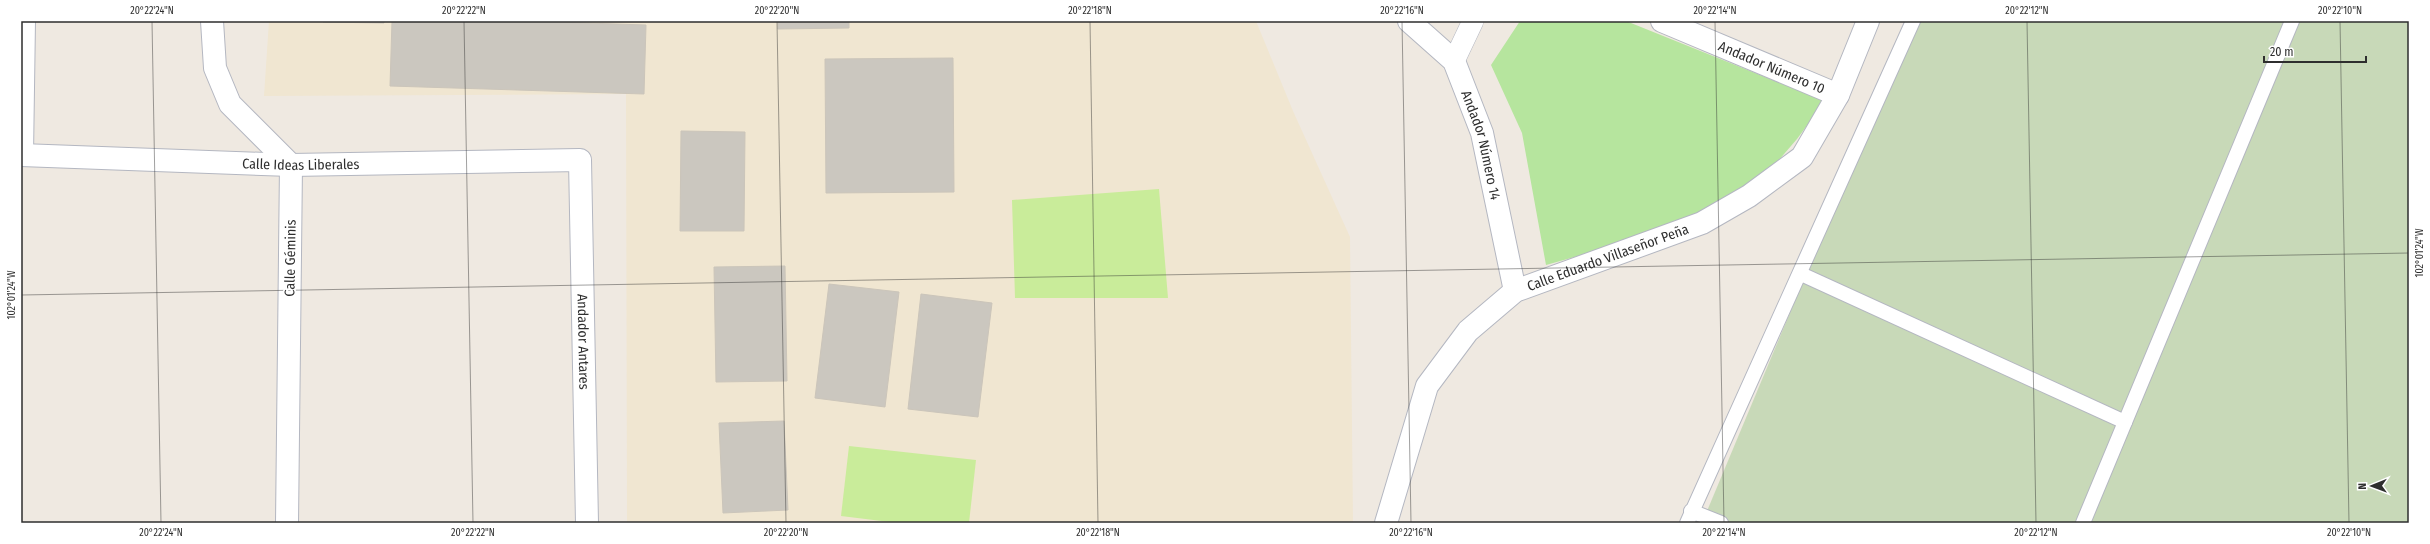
<svg xmlns="http://www.w3.org/2000/svg" width="2430" height="544" viewBox="0 0 2430 544" font-family="'Fira Sans Condensed',sans-serif">
  <style>
    .education { fill: #f0e6d1 }
    .green { fill: #b6e59e }
    .cemetery { fill: #c8d9b8 }
    .pitch { fill: #c9ec9a }
    .building { fill: #cbc7bf; stroke: #cbc5ba }
    .lines { fill: none; stroke-linecap: round; stroke-linejoin: round }
    .service-casing { stroke: #b4b7c1; stroke-width: 16 }
    .pedestrian-casing { stroke: #b4b7c1; stroke-width: 22 }
    .minor-casing { stroke: #b4b7c1; stroke-width: 24 }
    .service { stroke: #fff; stroke-width: 14 }
    .pedestrian { stroke: #fff; stroke-width: 21 }
    .minor { stroke: #fff; stroke-width: 22 }
    .ticks { fill: none; stroke: #2e2e2e; stroke-width: 1; stroke-opacity: 0.45 }
    .labels { text-anchor: middle; stroke-width: 3.5; stroke-linejoin: round; paint-order: stroke }
    .street-label { font-size: 14px; fill: #2e2e2e; stroke: #fff }
    .neatline { fill: none; stroke: #2e2e2e; stroke-width: 1.5 }
    .ticks-label { font-size: 10px; text-anchor: middle; fill: #2e2e2e }
  </style>
  <rect width="100%" height="100%" fill="#efe9e1"/>
  <polygon class="education" points="269,21 1256,21 1293,111 1350,237 1353,523 627,523 626,94 264,96"/>
  <polygon class="green" points="1520,21 1626,21 1825,101 1797,139 1751,192 1660,233 1546,265 1522,133 1491,65"/>
  <polygon class="cemetery" points="1912,21 2409,21 2409,523 1702,523"/>
  <g class="pitch">
    <polygon points="1159,189 1168,298 1015,298 1012,200"/>
    <polygon points="849,446 976,460 969,523 898,523 841,516"/>
  </g>
  <g class="building">
    <polygon points="323,21 384,21 384,23 323,22"/>
    <polygon points="392,21 527,21 646,25 644,94 390,86"/>
    <polygon points="778,21 849,21 849,28 778,29"/>
    <polygon points="953,58 954,192 826,193 825,59"/>
    <polygon points="681,131 745,132 744,231 680,231"/>
    <polygon points="785,266 787,381 716,382 714,267"/>
    <polygon points="829,284 899,292 885,407 815,398"/>
    <polygon points="921,294 992,303 978,417 908,409"/>
    <polygon points="784,421 788,510 723,513 719,423"/>
  </g>
  <g class="lines">
    <defs>
      <g id="service">
        <polyline points="1801,274 2125,422"/>
        <polyline points="1691,511 1721,523"/>
        <polyline points="1687,523 1913,21"/>
        <polyline points="2083,523 2292,21"/>
      </g>
      <polyline id="pedestrian" points="1454,61 1473,21"/>
      <g id="minor">
        <polyline points="212,21 215,68 230,104 291,165 287,523"/>
        <path id="s1" d="M 1409,21 L 1454,61 L 1482,133 L 1515,291"/>
        <path id="s2" d="M 1662,21 L 1838,95"/>
        <path id="s3" d="M 21,155 L 291,165 L 580,160 L 587,523"/>
        <polyline points="22,155 24,21"/>
        <path id="s4" d="M 1386,523 L 1427,386 L 1468,331 L 1515,291 L 1702,223 L 1749,196 L 1802,157 L 1838,95 L 1868,21"/>
      </g>
    </defs>
    <use href="#service" class="service-casing"/>
    <use href="#pedestrian" class="pedestrian-casing"/>
    <use href="#minor" class="minor-casing"/>
    <use href="#service" class="service"/>
    <use href="#pedestrian" class="pedestrian"/>
    <use href="#minor" class="minor"/>
  </g>
  <path class="ticks" d="M 152,21 L 161,523M 464,21 L 473,523M 777,21 L 786,523M 1090,21 L 1098,523M 1402,21 L 1411,523M 1715,21 L 1724,523M 2027,21 L 2036,523M 2340,21 L 2349,523M 21,295 L 2409,253"/>
  <g class="labels">
    <g class="street-label">
      <text dy="5" stroke="none"><textPath href="#s2" startOffset="119">Andador Número 10</textPath></text>
      <text dy="5" stroke="none"><textPath href="#s1" startOffset="149">Andador Número 14</textPath></text>
      <text dy="5" stroke="none"><textPath href="#s3" startOffset="280">Calle Ideas Liberales</textPath></text>
      <text dy="5" stroke="none"><textPath href="#s4" startOffset="372">Calle Eduardo Villaseñor Peña</textPath></text>
      <text transform="translate(290 258) rotate(-89)" y="5">Calle Géminis</text>
      <text dy="5" stroke="none"><textPath href="#s3" startOffset="741">Andador Antares</textPath></text>
    </g>
  </g>
  <rect width="2430" height="544" fill="none" stroke="#ffffff" stroke-width="44"/>
  <g transform="translate(2372 486) rotate(269)" stroke="#ffffff" stroke-width="3" paint-order="stroke">
  <path d="M0-3L7 15L0 10L-7 15Z" fill="#2e2e2e"/>
  <text y="-6" font-size="11" font-weight="bold" text-anchor="middle" fill="#2e2e2e">N</text>
  </g>
  <path d="M2264 56v6h102v-6" fill="none" stroke="#2e2e2e" stroke-width="2"/>
  <text x="2270" y="56" font-size="12" fill="#2e2e2e" stroke="#ffffff" stroke-width="3" paint-order="stroke">20 m</text>
  <rect x="22" y="22" width="2386" height="500" class="neatline"/>
  <g class="ticks-label">
    <text x="152" y="14">20°22'24"N</text>
    <text x="464" y="14">20°22'22"N</text>
    <text x="777" y="14">20°22'20"N</text>
    <text x="1090" y="14">20°22'18"N</text>
    <text x="1402" y="14">20°22'16"N</text>
    <text x="1715" y="14">20°22'14"N</text>
    <text x="2027" y="14">20°22'12"N</text>
    <text x="2340" y="14">20°22'10"N</text>
    <text transform="translate(2419 253) rotate(-90)" y="4">102°01'24"W</text>
    <text transform="translate(11 295) rotate(-90)" y="4">102°01'24"W</text>
    <text x="161" y="536">20°22'24"N</text>
    <text x="473" y="536">20°22'22"N</text>
    <text x="786" y="536">20°22'20"N</text>
    <text x="1098" y="536">20°22'18"N</text>
    <text x="1411" y="536">20°22'16"N</text>
    <text x="1724" y="536">20°22'14"N</text>
    <text x="2036" y="536">20°22'12"N</text>
    <text x="2349" y="536">20°22'10"N</text>
  </g>
</svg>
